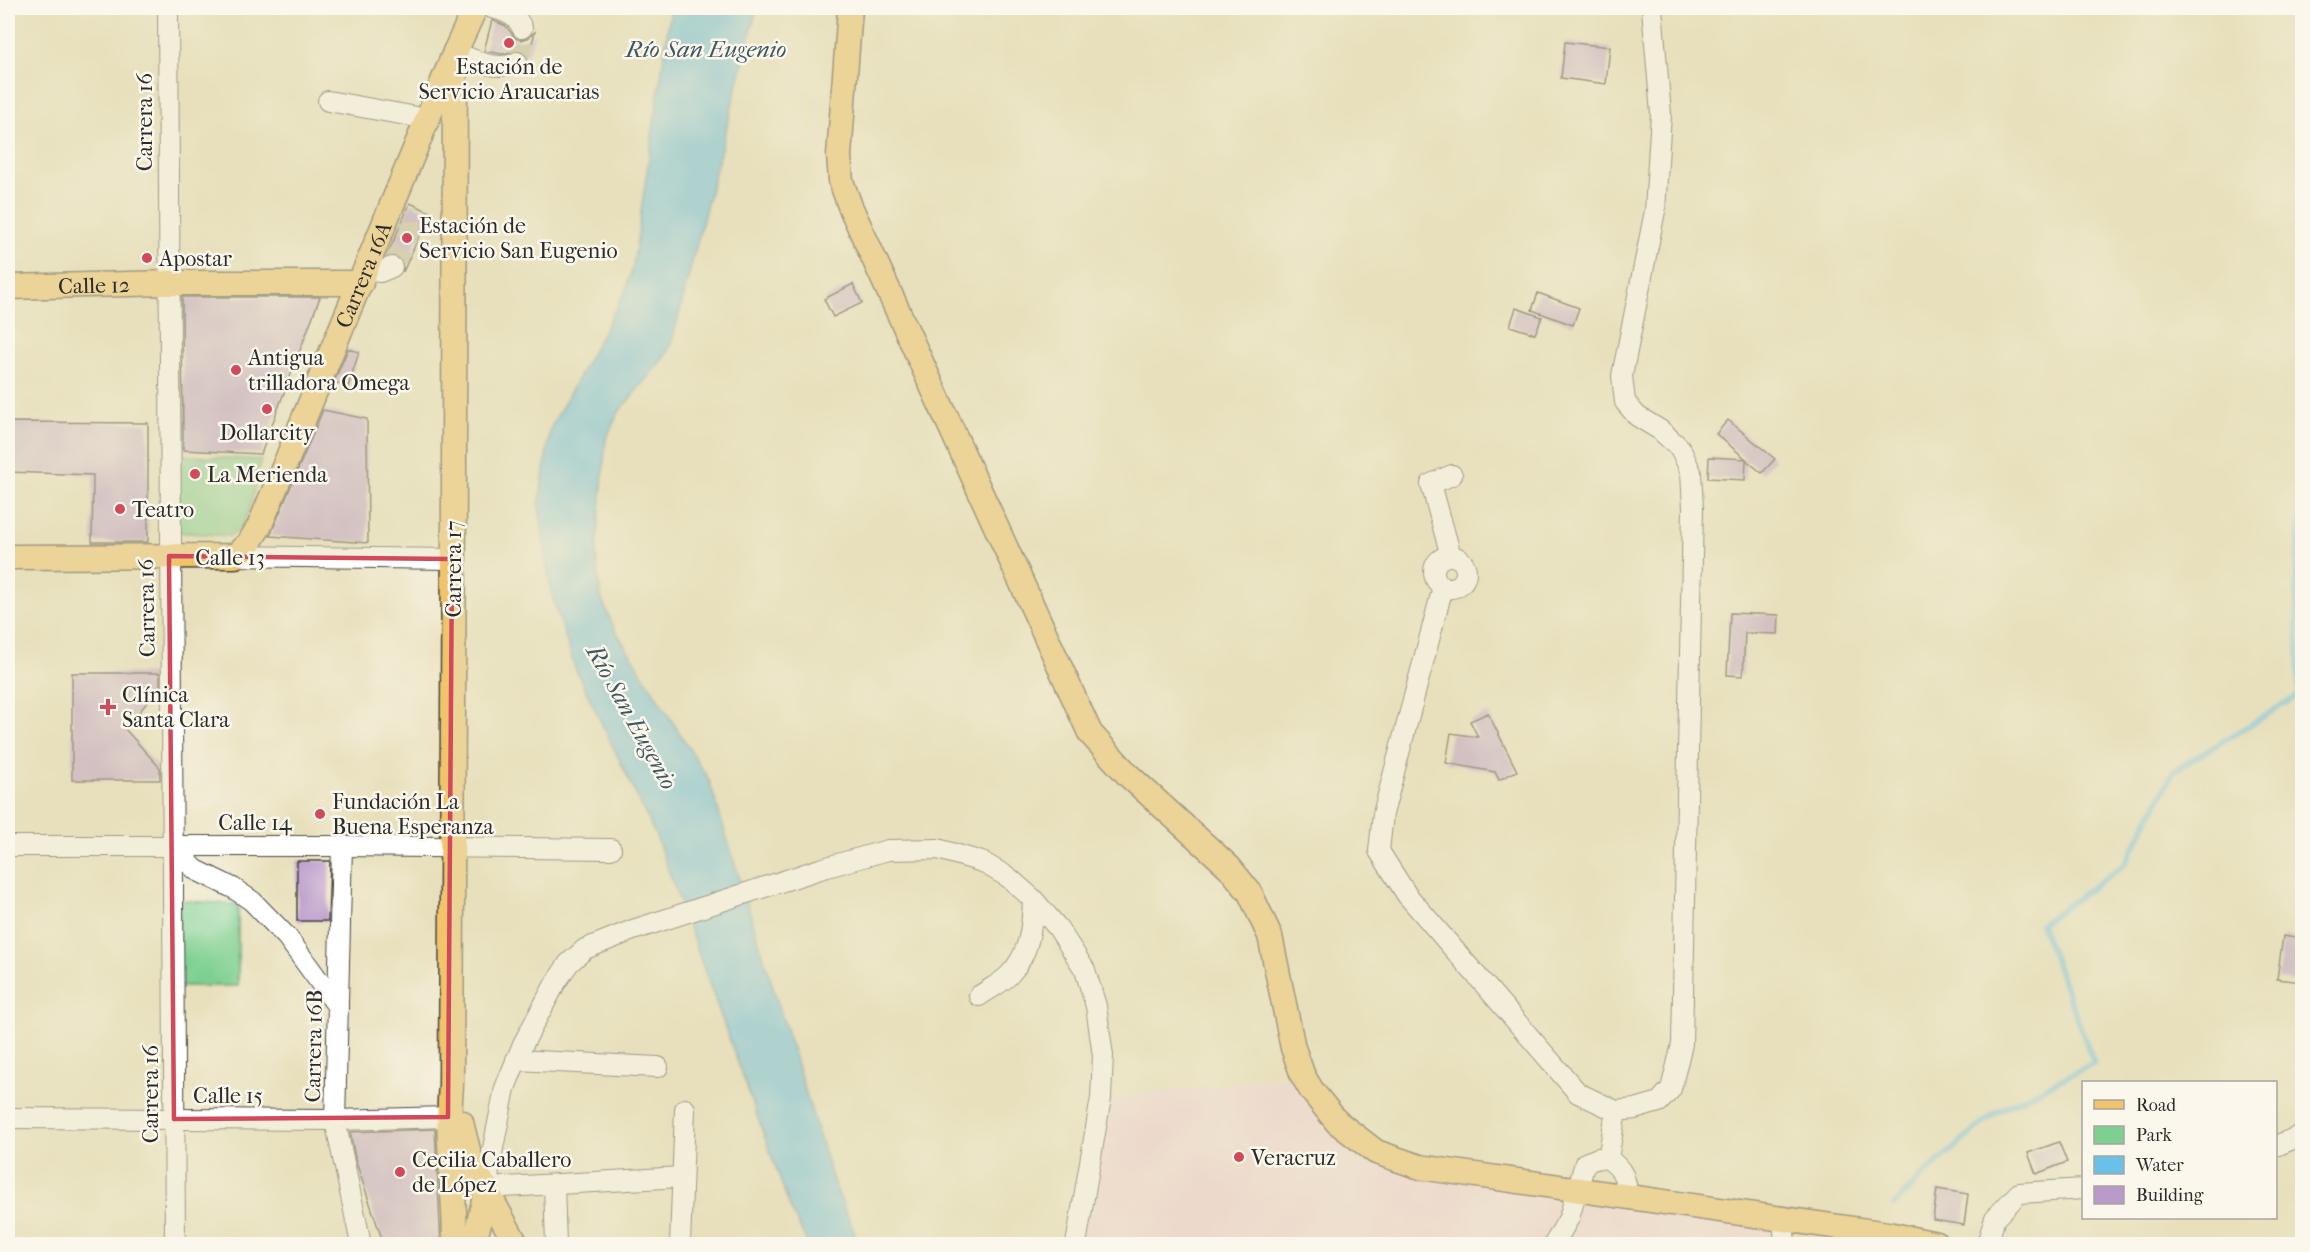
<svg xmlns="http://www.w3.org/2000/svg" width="2310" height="1252" viewBox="0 0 2310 1252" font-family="'IM FELL French Canon',serif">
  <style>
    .built { fill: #f3cfe0 }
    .green { fill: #7ed091; stroke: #547e5e; stroke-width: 1.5 }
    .water { fill: #6ac1e7; stroke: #4a7689; stroke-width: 1.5 }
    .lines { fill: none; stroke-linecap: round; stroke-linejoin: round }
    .stream { stroke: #6ac1e7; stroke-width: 6 }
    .building { fill: #ba9acb }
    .minor-tunnel { stroke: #c2bc9f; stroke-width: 20; stroke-dasharray: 20 10; stroke-linecap: butt }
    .minor-casing { stroke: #474641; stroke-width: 22 }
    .major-casing { stroke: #474641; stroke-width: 27 }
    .minor { stroke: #fff; stroke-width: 20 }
    .major { stroke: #f1c36a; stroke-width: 24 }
    .marked { fill: none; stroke: #d1495b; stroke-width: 4.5; stroke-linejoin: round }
    .poi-dot { fill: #d1495b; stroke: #fbf7ec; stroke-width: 2 }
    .labels { text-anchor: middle; stroke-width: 5; stroke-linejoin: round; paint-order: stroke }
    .poi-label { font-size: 22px; fill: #2b2b2b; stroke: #fbf7ec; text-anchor: start }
    .street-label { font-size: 22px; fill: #2b2b2b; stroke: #fbf7ec }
    .water-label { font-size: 24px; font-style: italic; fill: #3e5863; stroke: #fbf7ec }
  </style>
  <rect width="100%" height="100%" fill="#fbf7ec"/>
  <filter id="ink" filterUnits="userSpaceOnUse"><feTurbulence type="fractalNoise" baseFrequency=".0167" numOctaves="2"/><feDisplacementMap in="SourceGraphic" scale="12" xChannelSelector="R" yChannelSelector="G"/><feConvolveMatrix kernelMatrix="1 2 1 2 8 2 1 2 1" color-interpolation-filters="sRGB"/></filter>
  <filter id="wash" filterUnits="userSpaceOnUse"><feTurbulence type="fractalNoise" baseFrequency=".008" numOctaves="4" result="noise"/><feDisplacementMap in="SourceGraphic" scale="24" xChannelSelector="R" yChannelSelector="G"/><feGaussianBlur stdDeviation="1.35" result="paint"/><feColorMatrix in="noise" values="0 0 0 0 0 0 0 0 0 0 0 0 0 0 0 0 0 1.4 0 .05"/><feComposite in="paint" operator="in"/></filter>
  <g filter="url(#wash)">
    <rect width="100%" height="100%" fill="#e8e0bc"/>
    <polygon class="built" points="1303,1076 1376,1152 1783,1219 1785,1244 1076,1244 1101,1098"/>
    <g class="green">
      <path d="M 178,455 L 261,460 C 256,479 250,530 230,536 L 176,532 Z"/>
      <polygon points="179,900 238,905 238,986 178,986"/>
    </g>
    <polygon class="water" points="671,8 757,8 672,341 666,355 618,413 606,439 596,556 601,598 615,630 709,780 833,1181 859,1244 808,1244 791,1210 656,836 575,668 551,592 539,507 550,429 625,292 633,266"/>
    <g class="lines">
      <polyline class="stream" points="1894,1205 1925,1173 1996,1112 2094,1063 2041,924 2125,864 2174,771 2299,695 2296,575 2302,497"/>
    </g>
    <g id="blocks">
      <g class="building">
        <polygon points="492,20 506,26 515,38 521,40 528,38 535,32 528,58 525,53 519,50 502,54 484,51"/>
        <polygon points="1565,42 1610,47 1606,84 1561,78"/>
        <polygon points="410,203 430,212 403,272 403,263 400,258 394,255 387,256"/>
        <polygon points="853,284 862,303 833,317 824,299"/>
        <polygon points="1538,293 1579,308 1573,325 1532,310"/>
        <polygon points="182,297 320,297 261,454 183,450"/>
        <polygon points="1516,308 1542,317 1535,334 1510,326"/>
        <polygon points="348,349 359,352 348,387 334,382"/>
        <polygon points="323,410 367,419 368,543 270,536"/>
        <polygon points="1728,420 1775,459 1762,473 1746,460 1745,480 1708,478 1709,457 1746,459 1716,434"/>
        <polygon points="8,422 148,423 148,542 92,542 93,475 8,472"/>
        <polygon points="1730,613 1779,615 1778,634 1745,633 1743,676 1727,675"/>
        <polygon points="72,673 160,673 160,687 125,729 160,768 160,780 72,780"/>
        <polygon points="1488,713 1517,771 1499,780 1495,772 1446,763 1451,733 1478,737 1470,721"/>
        <polygon points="297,861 330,861 328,921 297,921"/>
        <polygon points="2283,936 2302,939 2302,982 2277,979"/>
        <polygon points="435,1129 441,1245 384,1245 356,1162 350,1132"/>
        <polygon points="2059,1142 2067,1162 2036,1174 2028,1153"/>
        <polygon points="1937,1189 1968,1194 1964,1225 1933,1220"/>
      </g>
    </g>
  </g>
  <g filter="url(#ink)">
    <use href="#blocks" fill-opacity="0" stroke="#474641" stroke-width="1.5"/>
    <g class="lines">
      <g class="minor-tunnel">
        <polyline points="517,62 523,45 522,28"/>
        <path d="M 392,267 C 402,247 416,232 408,210"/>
      </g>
      <defs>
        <g id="minor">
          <polyline points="168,8 175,1244"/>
          <path d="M 492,8 C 504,11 517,15 522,28"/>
          <path d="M 455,52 C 472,59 499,73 517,62"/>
          <polyline points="328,101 428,119"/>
          <polyline points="366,270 380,272 392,267"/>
          <circle cx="1450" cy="572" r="16"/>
          <polyline points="235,556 452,559"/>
          <polyline points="1451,556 1431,484 1452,475"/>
          <polyline points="1443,587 1383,814 1379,851 1407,895 1578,1093 1616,1111 1635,1109 1659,1102 1671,1089 1682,1044 1693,508 1691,472 1680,448 1660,430 1637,416 1625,402 1622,376 1655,211 1661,114 1652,8"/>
          <polyline points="8,846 342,846 611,849"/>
          <polyline points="172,846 196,870 233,888 252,901 287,937 338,1007"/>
          <polyline points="342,846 335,1120 361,1244"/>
          <path d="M 979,996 C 989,989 1002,983 1010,974 C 1030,953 1032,927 1033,899"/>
          <polyline points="516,1060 658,1067"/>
          <path d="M 1616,1111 L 1608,1159 C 1624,1169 1626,1180 1628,1197"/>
          <polyline points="8,1118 335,1120 448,1117"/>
          <polyline points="2276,1146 2302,1135"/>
          <polyline points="682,1177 487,1188 490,1163 505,1088 523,1044 556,982 569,963 585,949 633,930 820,869 888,850 938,849 982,862 1008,877 1033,899 1058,928 1085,970 1096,1006 1103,1056 1101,1098 1076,1244"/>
          <polyline points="554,1185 556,1244"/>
          <polyline points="1783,1219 1785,1244"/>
          <polyline points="680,1244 685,1109"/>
          <polyline points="1554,1244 1569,1218 1585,1163 1598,1158 1608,1159"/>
          <polyline points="1987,1244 1995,1218 2019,1193 2084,1189"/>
        </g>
        <g id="major">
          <polyline points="850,8 839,156 841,181 850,206 1090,733 1128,775 1229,867 1250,893 1270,936 1293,1048 1303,1076 1312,1091 1337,1122 1376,1152 1420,1167 1888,1234 1937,1244"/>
          <path d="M 455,52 C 453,396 455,741 451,1085 C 446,1138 455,1191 455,1244"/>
          <path id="s1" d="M 8,287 L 169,283 L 361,283"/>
          <path id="s2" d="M 8,557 L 235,556 L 249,543 L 260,525 L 455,52 L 475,8"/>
          <polyline points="461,1122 471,1162 516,1244"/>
          <polyline points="474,1244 487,1188"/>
        </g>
      </defs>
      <use href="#minor" class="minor-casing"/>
      <use href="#major" class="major-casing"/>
      <use href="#minor" class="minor"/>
      <use href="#major" class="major"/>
    </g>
  </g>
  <path d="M0 0H2310V1252H0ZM 169,556 L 452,559 L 448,1117 L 174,1119 Z" fill="#e8e0bc" fill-opacity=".55" fill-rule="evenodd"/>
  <path class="marked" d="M 169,556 L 452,559 L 448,1117 L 174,1119 Z"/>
  <g class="poi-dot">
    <circle cx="509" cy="43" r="6"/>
    <circle cx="407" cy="238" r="6"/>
    <circle cx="147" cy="258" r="6"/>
    <circle cx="236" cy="370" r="6"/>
    <circle cx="267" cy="409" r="6"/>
    <circle cx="195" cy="474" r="6"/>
    <circle cx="120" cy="509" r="6"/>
    <path d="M105 698h6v6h6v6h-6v6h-6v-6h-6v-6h6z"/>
    <circle cx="320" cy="814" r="6"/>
    <circle cx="1239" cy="1157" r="6"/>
    <circle cx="400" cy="1172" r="6"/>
  </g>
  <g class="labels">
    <g class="poi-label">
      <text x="509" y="74" text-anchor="middle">Estación de<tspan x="509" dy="25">Servicio Araucarias</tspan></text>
      <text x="419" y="233">Estación de<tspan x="419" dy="25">Servicio San Eugenio</tspan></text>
      <text x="159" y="266">Apostar</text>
      <text x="248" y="365">Antigua<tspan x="248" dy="25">trilladora Omega</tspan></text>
      <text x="267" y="440" text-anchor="middle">Dollarcity</text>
      <text x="207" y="482">La Merienda</text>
      <text x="132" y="517">Teatro</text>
      <text x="122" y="702">Clínica<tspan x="122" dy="25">Santa Clara</tspan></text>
      <text x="332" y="809">Fundación La<tspan x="332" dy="25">Buena Esperanza</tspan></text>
      <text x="1251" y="1165">Veracruz</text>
      <text x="412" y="1167">Cecilia Caballero<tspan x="412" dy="25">de López</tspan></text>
    </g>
    <g class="street-label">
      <text transform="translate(144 122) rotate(-90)" y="8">Carrera 16</text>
      <text dy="8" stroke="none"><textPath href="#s2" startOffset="538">Carrera 16A</textPath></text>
      <text dy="8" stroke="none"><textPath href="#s1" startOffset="86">Calle 12</textPath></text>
      <text x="230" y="565">Calle 13</text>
      <text transform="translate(453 569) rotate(-90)" y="8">Carrera 17</text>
      <text transform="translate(146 608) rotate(-91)" y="8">Carrera 16</text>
      <text x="255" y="830">Calle 14</text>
      <text transform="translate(313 1046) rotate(-89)" y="8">Carrera 16B</text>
      <text transform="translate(150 1094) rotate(-90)" y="8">Carrera 16</text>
      <text x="228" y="1103">Calle 15</text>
    </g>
    <g class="water-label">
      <text x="706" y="57">Río San Eugenio</text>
      <text transform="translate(632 717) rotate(61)" y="8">Río San Eugenio</text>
    </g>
  </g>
  <rect width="2310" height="1252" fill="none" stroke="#fbf7ec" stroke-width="30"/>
  <rect x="2082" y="1081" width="195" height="138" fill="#fbf7ec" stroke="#a8a59f" stroke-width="1.5"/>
  <rect x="2094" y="1100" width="30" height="9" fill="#f1c36a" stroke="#a8a59f" stroke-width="1.5"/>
  <text x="2136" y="1111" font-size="18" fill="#2b2b2b">Road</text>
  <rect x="2094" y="1126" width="30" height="18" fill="#7ed091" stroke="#a8a59f" stroke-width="1.5"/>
  <text x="2136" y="1141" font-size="18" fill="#2b2b2b">Park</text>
  <rect x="2094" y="1156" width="30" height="18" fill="#6ac1e7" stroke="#a8a59f" stroke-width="1.5"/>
  <text x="2136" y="1171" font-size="18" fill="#2b2b2b">Water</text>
  <rect x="2094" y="1186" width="30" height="18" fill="#ba9acb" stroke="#a8a59f" stroke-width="1.5"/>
  <text x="2136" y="1201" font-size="18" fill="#2b2b2b">Building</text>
</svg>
